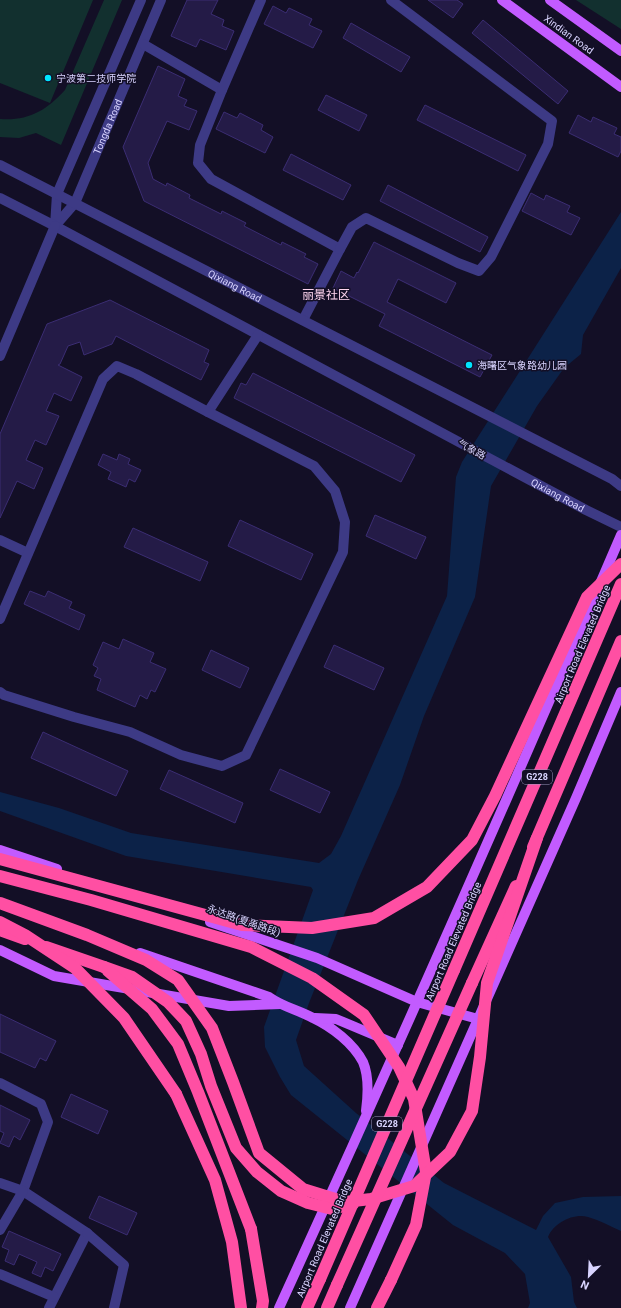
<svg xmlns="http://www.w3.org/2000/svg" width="621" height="1308" viewBox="0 0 621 1308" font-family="Roboto,'Noto Sans SC',sans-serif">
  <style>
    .green { fill: #12302f }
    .water { fill: #0c2248 }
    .building { fill: #241b47; stroke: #3b2d73 }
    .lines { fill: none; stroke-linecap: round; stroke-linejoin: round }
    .minor { stroke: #3d3a85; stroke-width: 10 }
    .major { stroke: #c25bff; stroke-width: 10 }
    .highway { stroke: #ff4fa3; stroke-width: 12 }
    .highway-bridge { stroke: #ff4fa3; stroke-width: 12 }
    .poi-dot { fill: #00e5ff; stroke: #130f26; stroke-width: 1.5 }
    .labels { text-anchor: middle; stroke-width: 3; stroke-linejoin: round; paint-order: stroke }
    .shield { fill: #130f26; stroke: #9e99be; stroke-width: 1 }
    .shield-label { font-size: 9px; font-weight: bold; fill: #d9d4ff }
    .street-label { font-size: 10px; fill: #d9d4ff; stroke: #130f26 }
    .poi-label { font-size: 10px; fill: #d9d4ff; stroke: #130f26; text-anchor: start }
    .quarter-label { font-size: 12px; fill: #ffd6f0; stroke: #130f26 }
  </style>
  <rect width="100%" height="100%" fill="#130f26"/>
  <g class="green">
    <polygon points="0,0 93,0 50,103 0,83"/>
    <path d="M 104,0 L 122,0 L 61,145 L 36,133 L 19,138 L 0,137 L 0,119 C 28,121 46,111 65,90 Z"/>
    <polygon points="576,0 621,0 621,29"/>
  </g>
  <path class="water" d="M 621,212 L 621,268 L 583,335 L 581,354 L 564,368 L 537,406 L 491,486 L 475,597 L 424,716 L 400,785 L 358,880 L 309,1003 L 296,1040 L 304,1066 L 356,1113 L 444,1183 L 536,1230 L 543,1216 L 555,1203 L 583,1197 L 621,1196 L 621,1231 C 610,1226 599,1220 588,1217 C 573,1213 554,1223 548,1237 L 571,1277 L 574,1302 L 577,1308 L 528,1308 L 530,1303 L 525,1274 L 505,1253 L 453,1225 L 291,1095 L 280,1077 L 265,1047 L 264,1027 L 313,890 L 311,887 L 126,856 L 0,811 L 0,792 L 59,808 L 131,833 L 319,863 L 331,854 L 341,836 L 447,596 L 456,477 L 462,462 Z"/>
  <g class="building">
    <polygon points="187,0 218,0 211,14 224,20 222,26 234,31 226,50 200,39 196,47 171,36"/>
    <polygon points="428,0 457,0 463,4 453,18"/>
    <polygon points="273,6 286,13 289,8 312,19 309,25 322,31 313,48 264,24"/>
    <polygon points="483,20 568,91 558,104 472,33"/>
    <polygon points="351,23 410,57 401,72 343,38"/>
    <polygon points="158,66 185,79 178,96 187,100 184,106 197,111 189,130 167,121 148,163 153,179 166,186 167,183 190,195 189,198 221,214 222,211 246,223 244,226 281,245 282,242 306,254 304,257 318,264 308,284 144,201 123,147"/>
    <polygon points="326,95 367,115 359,131 318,110"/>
    <polygon points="425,105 526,155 518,171 417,120"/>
    <polygon points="224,112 237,118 240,113 263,125 261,130 273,137 265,153 216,129"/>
    <polygon points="578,115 591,122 593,117 617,128 614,134 621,137 621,151 618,157 569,133"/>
    <polygon points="291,154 351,185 343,200 283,170"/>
    <polygon points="388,185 488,237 480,252 380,201"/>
    <polygon points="531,193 544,200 546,195 570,206 567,212 580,218 571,235 522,211"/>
    <polygon points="374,242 456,283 446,303 398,279 387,302 492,355 480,377 379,326 385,314 333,288 341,271 354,278 357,272 358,273"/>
    <polygon points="110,300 209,350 204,362 209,364 201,380 116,336 112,344 84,355 80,342 68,346 60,364 58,365 82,377 71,401 54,393 46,411 59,416 46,445 35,440 26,460 43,468 34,489 17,481 0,518 0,434 47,324"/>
    <polygon points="253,373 415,455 401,482 234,398 241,383 246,385"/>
    <polygon points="103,454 117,460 119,454 130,459 128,464 141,470 135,482 129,479 126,487 108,479 111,472 98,465"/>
    <polygon points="375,515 426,537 416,559 366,536"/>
    <polygon points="240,520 313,554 301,580 228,546"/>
    <polygon points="133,528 208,562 200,581 124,547"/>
    <polygon points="30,591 45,597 48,591 72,602 69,608 85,615 79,630 24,604"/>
    <polygon points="123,639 154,653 150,662 166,669 155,692 151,690 147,699 140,695 135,707 97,690 101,679 94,676 98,668 93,665 103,642 119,649"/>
    <polygon points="334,645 384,668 374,690 324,667"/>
    <polygon points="211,650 249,668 240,688 202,670"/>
    <polygon points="43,732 128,771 116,796 31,758"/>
    <polygon points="280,769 330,792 320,813 270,790"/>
    <polygon points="169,770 243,803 235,823 160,789"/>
    <polygon points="0,1014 56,1041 46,1061 40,1058 35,1068 0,1052"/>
    <polygon points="71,1094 108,1111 98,1134 61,1117"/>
    <polygon points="0,1105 30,1120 20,1140 14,1136 9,1147 0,1143 4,1133 0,1131"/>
    <polygon points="99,1196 137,1213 127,1235 89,1218"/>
    <polygon points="9,1231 61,1254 53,1271 45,1267 41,1277 32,1273 37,1262 19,1254 14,1265 5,1261 9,1250 2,1247"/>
  </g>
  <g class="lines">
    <g class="minor">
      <path id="s1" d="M 141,0 L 57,194 L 55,226 L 75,203 L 161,0"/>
      <polyline points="143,44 222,90 200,145 198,163 211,179 340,249 303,320"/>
      <polyline points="222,90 261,0"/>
      <path id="s2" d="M 0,165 L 612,479 L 621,486"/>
      <path id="s3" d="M 0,198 L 55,226 L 586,510 L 621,527"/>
      <polyline points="340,249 352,227 366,218 458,263 479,271 491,257 548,144 552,121 391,0"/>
      <polyline points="0,356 55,226"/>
      <polyline points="208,412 258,335"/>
      <polyline points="0,540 28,553"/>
      <polyline points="0,619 103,379 117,366 136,374 208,412 314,466 335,491 345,522 343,552 246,755 222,766 181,755 130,732 74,717 4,695 0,692"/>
      <polyline points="0,1083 41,1104 48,1122 23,1191 87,1233 49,1308"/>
      <polyline points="0,1183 23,1191 0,1230"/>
      <polyline points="87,1233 124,1265 114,1308"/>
      <polyline points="0,1274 54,1297"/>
    </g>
    <g class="major">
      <polyline points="502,0 621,87"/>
      <polyline points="550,0 621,51"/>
      <polyline points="0,850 57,869"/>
      <polyline points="210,922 317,958 417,1002 478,1019"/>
      <polyline points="0,950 54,976 229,1006 280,1004"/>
      <path d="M 140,953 L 269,997 C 283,1007 298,1010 313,1018 C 332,1027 353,1043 363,1062 C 369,1076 368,1096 366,1111"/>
      <polyline points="315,1018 336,1019 398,1045"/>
      <path d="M 279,1308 C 396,1052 510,794 621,535"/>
      <polyline points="350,1308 576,798 621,692"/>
    </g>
    <g class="highway">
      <polyline points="533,847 621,641"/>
      <polyline points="0,930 25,939"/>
      <polyline points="46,947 104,967"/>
      <polyline points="454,970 621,584"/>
      <polyline points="472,983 516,886"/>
      <polyline points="176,1094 215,1180 232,1242 241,1308"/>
      <polyline points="251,1229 263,1301 262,1308"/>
      <polyline points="307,1308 320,1279"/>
      <polyline points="327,1308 337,1285"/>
      <polyline points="377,1308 391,1280"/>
    </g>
    <g class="highway-bridge">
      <polyline points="0,859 242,925 312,928 374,918 427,887 472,840 495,796 587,597 621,564"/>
      <polyline points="0,876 91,900 251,947 312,978 364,1015 399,1067 414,1099 426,1172 416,1225 391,1280"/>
      <polyline points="0,903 87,935 146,960 178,980 212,1028 233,1082 259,1153 303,1189 345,1202 371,1199 414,1186 450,1152 472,1111 480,1057 487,983 537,838"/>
      <polyline points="0,922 25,935 75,968 124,1018 176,1094"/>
      <polyline points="104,967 132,977 168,1002 186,1021 201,1054 211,1086 236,1148 257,1172 281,1191 308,1203 332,1209 353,1204"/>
      <polyline points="108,971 152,1009 178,1044 198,1092 251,1229"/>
      <polyline points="320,1279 454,970"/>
      <polyline points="337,1285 472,983"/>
    </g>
  </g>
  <g class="poi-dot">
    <circle cx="48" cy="78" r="4"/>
    <circle cx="469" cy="365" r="4"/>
  </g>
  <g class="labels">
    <g class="shield">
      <rect x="522" y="770" width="30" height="14" rx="3"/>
      <rect x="372" y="1117" width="30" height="14" rx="3"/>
    </g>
    <g class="shield-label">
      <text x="537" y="780">G228</text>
      <text x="387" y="1127">G228</text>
    </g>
    <g class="street-label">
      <text transform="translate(569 34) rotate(36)" y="4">Xindian Road</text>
      <text dy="4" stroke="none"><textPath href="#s1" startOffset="357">Tongda Road</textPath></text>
      <text dy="4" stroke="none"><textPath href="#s2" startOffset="264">Qixiang Road</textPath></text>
      <text transform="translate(472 449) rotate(28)" y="4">气象路</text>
      <text dy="4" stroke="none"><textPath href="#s3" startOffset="632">Qixiang Road</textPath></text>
      <text transform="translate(582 644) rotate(-67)" y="4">Airport Road Elevated Bridge</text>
      <text transform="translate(244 920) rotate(19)" y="4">永达路(夏禹路段)</text>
      <text transform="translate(453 941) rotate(-67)" y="4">Airport Road Elevated Bridge</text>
      <text transform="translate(324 1238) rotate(-67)" y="4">Airport Road Elevated Bridge</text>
    </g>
    <g class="poi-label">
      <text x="56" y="82">宁波第二技师学院</text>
      <text x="477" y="369">海曙区气象路幼儿园</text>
    </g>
    <g class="quarter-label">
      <text x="326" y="299">丽景社区</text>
    </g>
  </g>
  <g transform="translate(589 1276) rotate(204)" stroke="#130f26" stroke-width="3" paint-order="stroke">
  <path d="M0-3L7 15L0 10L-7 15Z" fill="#d9d4ff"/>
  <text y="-6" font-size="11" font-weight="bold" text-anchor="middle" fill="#d9d4ff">N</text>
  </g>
</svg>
